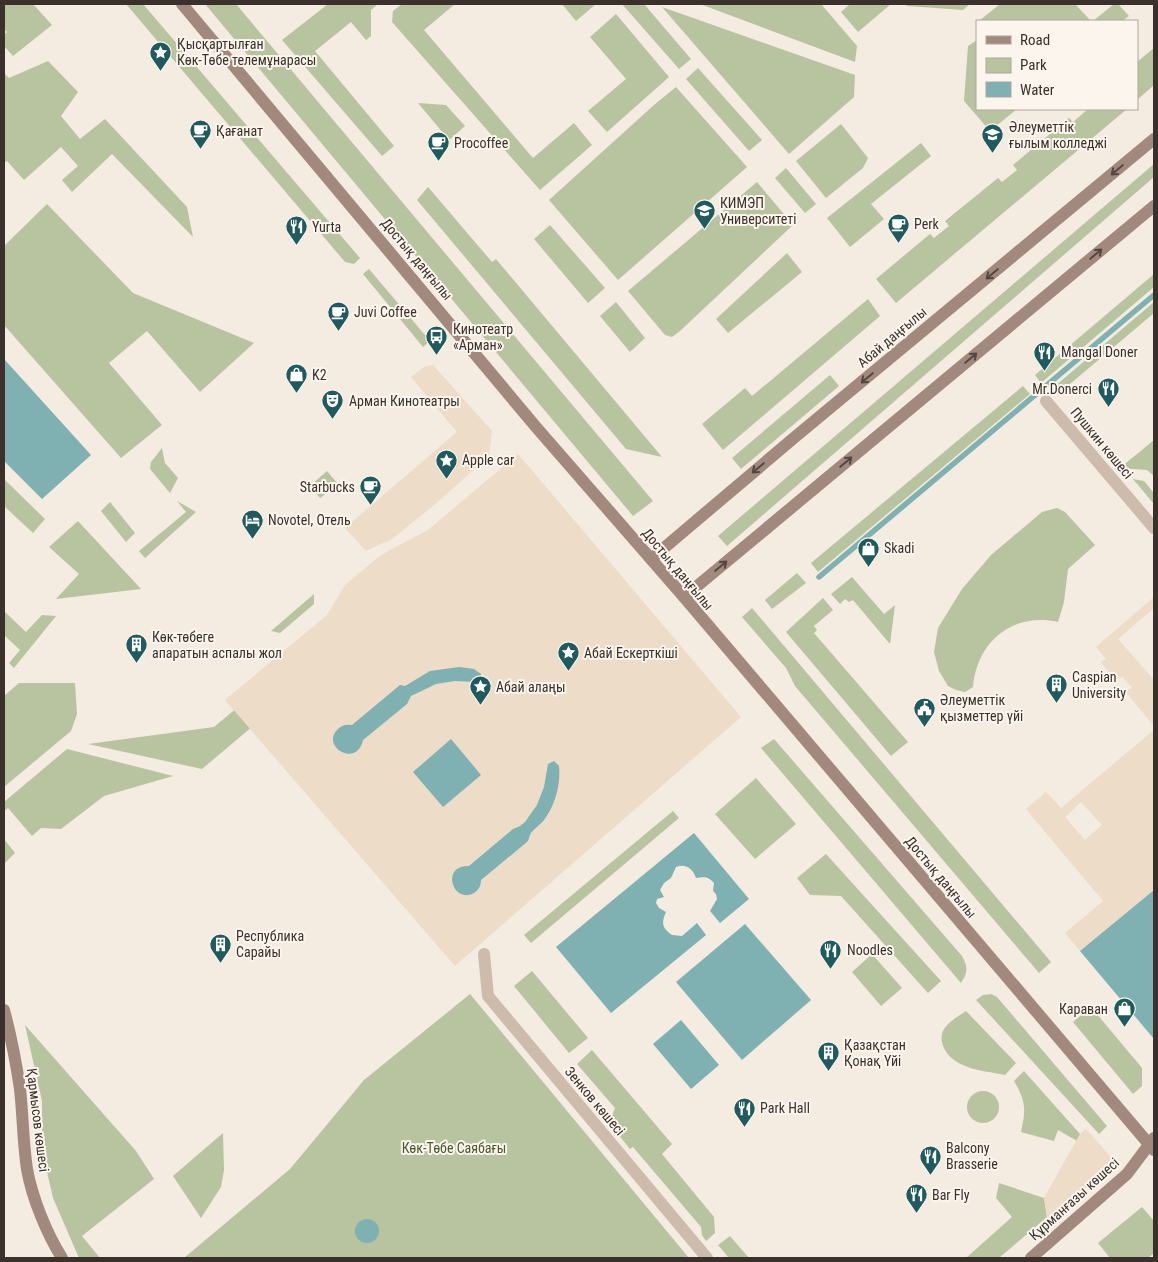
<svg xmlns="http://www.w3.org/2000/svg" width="1158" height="1262" viewBox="0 0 1158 1262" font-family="'Roboto Condensed',sans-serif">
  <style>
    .green { fill: #b8c4a0 }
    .plaza { fill: #ecdcc8; fill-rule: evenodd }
    .water { fill: #7fb0b2 }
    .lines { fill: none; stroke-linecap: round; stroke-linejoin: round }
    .stream { stroke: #7fb0b2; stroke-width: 5.5 }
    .street { stroke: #cdbbac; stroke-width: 12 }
    .secondary { stroke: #a18a7d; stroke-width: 12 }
    .oneway { stroke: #544640 }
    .labels { text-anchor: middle; stroke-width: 4; stroke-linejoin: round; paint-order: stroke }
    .poi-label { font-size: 14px; fill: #3b302b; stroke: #fbf5ee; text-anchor: start }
    .street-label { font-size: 14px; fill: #3b302b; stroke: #fbf5ee }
    .park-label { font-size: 14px; fill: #4a5a2e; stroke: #fbf5ee }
  </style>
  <rect width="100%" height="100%" fill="#f4ebe1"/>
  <g class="green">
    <polygon points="4,4 33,4 52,25 13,56 4,46 4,35 7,32 4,29"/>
    <polygon points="126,4 143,4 360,258 354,264 345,262"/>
    <polygon points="205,4 236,4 653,501 633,516"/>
    <polygon points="328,4 378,4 371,10 371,36 366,40 351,22 315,51 394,146 382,156 282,40"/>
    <polygon points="402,4 455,4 424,30 533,158 574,123 592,145 540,190 392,22 393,11"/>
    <polygon points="562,4 596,4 576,21"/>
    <polygon points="622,4 644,4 691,59 679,69"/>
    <polygon points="700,4 821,4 857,46 855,62"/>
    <polygon points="850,4 891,4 858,32 841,12"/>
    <polygon points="905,4 970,4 963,10 907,6"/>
    <polygon points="1000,4 1075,4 1091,21 979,21"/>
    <polygon points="1114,4 1118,4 1129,16 1122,21 1093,21"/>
    <polygon points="662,7 855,75 854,97 789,154"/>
    <polygon points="616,14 669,77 607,132 588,111 626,79 590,37"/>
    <polygon points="977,40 977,109 1017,109 990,131 964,101 968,46"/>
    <polygon points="1154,48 1154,85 1137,100 1137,62"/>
    <polygon points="48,61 78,92 61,116 80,139 105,119 187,207 193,237 112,154 72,192 62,180 78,166 61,147 24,180 7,161 4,163 4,73 9,78"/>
    <polygon points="698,68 762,140 749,151 686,79"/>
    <polygon points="676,87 747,167 618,280 549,200 654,105"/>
    <polygon points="418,103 446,105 465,126 449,140"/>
    <polygon points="1088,109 1127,109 896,303 876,279 930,234 934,238 949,226 945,221 998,178 1002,182 1017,170 1013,165 1069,118 1073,122"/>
    <polygon points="841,124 868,158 863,168 826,198 796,161"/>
    <polygon points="921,143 931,156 871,204 884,219 850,247 827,218"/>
    <polygon points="1154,164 1154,177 727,546 718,536"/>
    <polygon points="786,168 816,204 805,213 775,178"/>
    <polygon points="757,182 793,225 680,331 672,337 665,335 628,291"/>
    <polygon points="428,187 492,262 496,259 662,457 626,449 417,200"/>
    <polygon points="47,204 133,293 254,343 200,392 147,331 109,363 162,425 121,458 4,325 4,246"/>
    <polygon points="550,225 605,288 588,303 534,239"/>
    <polygon points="787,253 802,272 728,333 716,319"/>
    <polygon points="369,269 430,341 423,347 363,274"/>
    <polygon points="1154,274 1154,287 1041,383 1035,375"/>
    <polygon points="868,299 880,316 723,450 702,424 745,388 752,396"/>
    <polygon points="616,302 645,338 630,352 600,316"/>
    <polygon points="1154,302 1154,313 1057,395 1048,392"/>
    <polygon points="830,375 839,386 741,469 732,458"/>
    <polygon points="1023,386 1030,394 818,572 811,563"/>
    <polygon points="1154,440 1154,476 1147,470 1120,468"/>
    <polygon points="162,448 165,463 178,478 170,493 150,469 151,462"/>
    <polygon points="327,471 338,484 320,498 310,486"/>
    <polygon points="4,479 45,519 33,533 4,506"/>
    <polygon points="1133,479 1144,481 1154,493 1154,504"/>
    <polygon points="177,501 196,512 145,558 139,551 186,512"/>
    <polygon points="110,502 135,533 126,542 101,511"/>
    <path d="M 1057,508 L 1065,512 L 1095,545 L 1068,569 L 1064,602 L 1058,622 C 1013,612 977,641 973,687 L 965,692 L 956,690 L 948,686 L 939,671 L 934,652 L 938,628 L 962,589 L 991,555 L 1042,512 Z"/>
    <polygon points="78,521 141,589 56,599 79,574 49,547"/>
    <polygon points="797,573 806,583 772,609 765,600"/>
    <polygon points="852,577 884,614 895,605 890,644 853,600 849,602 845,599 840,604 831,594"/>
    <polygon points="314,594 314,604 280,633 271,631"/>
    <polygon points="823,598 833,610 814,626 817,630 814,633 908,742 891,756 786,632"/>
    <polygon points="752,608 1051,962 1039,973 795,686 786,668 742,617"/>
    <polygon points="4,611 26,632 42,615 56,616 14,668 9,663 20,650 4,635"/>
    <polygon points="19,683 75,683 77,714 71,731 4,787 4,696"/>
    <polygon points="250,697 266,715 202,769 88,744 214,727"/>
    <path d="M 774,739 L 962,956 C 968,967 968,972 961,983 L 761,748 Z"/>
    <polygon points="67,749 173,776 104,796 61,829 41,828 32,836 8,808 4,811 4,802"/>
    <polygon points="756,778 796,824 755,859 715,814"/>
    <polygon points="673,811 679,818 531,943 524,935"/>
    <polygon points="4,839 15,853 4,864"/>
    <polygon points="826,854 941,981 928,993 841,896 810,895 797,878"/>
    <polygon points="872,954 902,988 881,1006 852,972"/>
    <polygon points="532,971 588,1038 569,1053 514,986"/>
    <polygon points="470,994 689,1258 184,1258 290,1169 364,1080"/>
    <polygon points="991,994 997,997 1107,1126 1099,1134 976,1000 983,995"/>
    <polygon points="1091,1007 1142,1068 1142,1086 1133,1094 1073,1022"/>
    <path d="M 966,1011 L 1016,1063 L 1005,1075 C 992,1072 975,1071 963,1065 C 956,1062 949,1057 945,1050 C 934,1030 951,1021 966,1011 Z"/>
    <polygon points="25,1025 136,1151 154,1179 82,1236 100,1258 79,1258 53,1198 42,1150 42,1101"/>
    <polygon points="592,1050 672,1144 662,1154 714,1217 715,1233 706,1241 702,1235 701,1227 633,1147 630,1149 609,1123 615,1108 577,1064"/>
    <path d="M 1024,1071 L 1080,1134 L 1077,1141 L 1058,1130 L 1054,1141 L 1021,1132 C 1026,1109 1026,1102 1014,1081 Z"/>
    <circle cx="983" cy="1107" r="16"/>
    <polygon points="223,1133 224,1170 221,1187 201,1218 173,1176"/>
    <polygon points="999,1183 1044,1198 1047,1217 999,1258 966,1258 1012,1217 996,1198"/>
    <polygon points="1142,1207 1154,1221 1154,1253 1148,1258 1110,1258 1098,1243"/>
    <polygon points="730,1236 749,1258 729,1258 718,1245"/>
  </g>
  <g class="plaza">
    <polygon points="433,365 492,431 489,456 433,506 392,539 366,551 345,528 457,432 411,377 424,367"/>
    <polygon points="518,454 741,717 455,966 225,700 327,615 345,585 381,555 428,530"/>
    <polygon points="1154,597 1154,608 1118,639 1154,680 1154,726 1125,691 1132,688 1123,677 1114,679 1101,662 1106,659 1096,647"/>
    <path d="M 1154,730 L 1154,890 L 1080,951 L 1065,933 L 1103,901 L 1026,809 L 1046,792 L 1061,808 ZM 1081,802 L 1102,825 L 1085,840 L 1065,817 Z"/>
    <polygon points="1086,1129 1111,1157 1108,1169 1051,1220 1047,1217 1044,1198 1080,1134"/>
  </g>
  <g class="water">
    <polygon points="4,359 91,455 42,499 4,461"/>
    <path d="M 459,667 L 474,669 L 481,674 L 480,679 L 475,682 L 455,681 L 436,684 L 411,696 L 407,704 L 363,740 C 357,768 321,747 337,730 C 341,725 346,724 352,725 L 400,685 L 405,686 L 430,671 Z"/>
    <polygon points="451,739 481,775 443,807 413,772"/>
    <path d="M 554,761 L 559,766 C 561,784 555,806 544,820 C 540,825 532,830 530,835 C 529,837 529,840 527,842 L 481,880 C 481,885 479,890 474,893 C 453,905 440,865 469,866 L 513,829 L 520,826 L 525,822 L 537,805 L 544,787 L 548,764 Z"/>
    <path d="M 694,833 L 749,899 L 720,923 L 710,911 L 717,899 L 716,894 L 713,891 L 714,883 C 708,876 704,877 696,878 C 693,869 686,863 676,867 L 671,878 L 664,883 L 660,890 L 664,897 L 657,899 L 656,903 L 659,908 L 666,912 C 661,923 662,928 672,935 L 682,936 L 697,923 L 706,935 L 611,1013 L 556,947 Z"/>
    <polygon points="1154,890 1154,1039 1080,951"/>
    <polygon points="745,924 811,1000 742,1060 676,982"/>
    <polygon points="681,1020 719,1065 691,1089 653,1044"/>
    <circle cx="367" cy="1231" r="12"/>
  </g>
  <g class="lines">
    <polyline class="stream" points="819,577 1154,295"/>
    <g class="street">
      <polyline points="1046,401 1154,528"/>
      <polyline points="484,954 488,996 707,1258"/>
    </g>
    <g class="secondary">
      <polyline points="182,4 536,427 684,597 1154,1150"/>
      <polyline points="651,559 795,437 1154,139"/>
      <polyline points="684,597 1154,206"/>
      <path d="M 4,1010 C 11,1036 16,1062 20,1089 C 23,1116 23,1143 27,1169 C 32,1198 47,1234 62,1258"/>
      <polyline points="1031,1258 1127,1174 1154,1138"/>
    </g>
  </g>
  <defs><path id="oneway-shaft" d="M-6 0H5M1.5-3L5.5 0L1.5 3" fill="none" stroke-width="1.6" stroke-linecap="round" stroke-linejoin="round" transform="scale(1.25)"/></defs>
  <g class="oneway">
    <use href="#oneway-shaft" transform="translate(1117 170) rotate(140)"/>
    <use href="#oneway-shaft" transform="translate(1096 254) rotate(-40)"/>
    <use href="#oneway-shaft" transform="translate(992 274) rotate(140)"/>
    <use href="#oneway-shaft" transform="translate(971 358) rotate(-40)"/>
    <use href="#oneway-shaft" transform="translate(867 378) rotate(140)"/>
    <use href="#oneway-shaft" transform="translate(846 462) rotate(-40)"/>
    <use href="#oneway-shaft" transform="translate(758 468) rotate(140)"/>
    <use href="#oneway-shaft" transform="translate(721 566) rotate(-40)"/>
  </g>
  <defs>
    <symbol id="sight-pin" viewBox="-11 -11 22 30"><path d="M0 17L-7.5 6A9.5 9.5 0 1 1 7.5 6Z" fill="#1f5a5e" stroke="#fbf5ee"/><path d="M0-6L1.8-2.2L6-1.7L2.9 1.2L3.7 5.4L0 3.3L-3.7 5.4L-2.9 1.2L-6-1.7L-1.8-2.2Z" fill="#fff"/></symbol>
    <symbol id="cafe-pin" viewBox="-11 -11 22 30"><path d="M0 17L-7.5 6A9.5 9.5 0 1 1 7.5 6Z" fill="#1f5a5e" stroke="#fbf5ee"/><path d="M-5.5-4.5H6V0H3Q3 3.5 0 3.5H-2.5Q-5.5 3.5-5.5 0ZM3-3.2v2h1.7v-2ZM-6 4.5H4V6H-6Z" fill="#fff"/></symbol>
    <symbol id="university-pin" viewBox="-11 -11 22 30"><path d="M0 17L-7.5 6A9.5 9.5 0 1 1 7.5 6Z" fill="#1f5a5e" stroke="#fbf5ee"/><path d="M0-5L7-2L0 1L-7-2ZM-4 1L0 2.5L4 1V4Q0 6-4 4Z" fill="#fff"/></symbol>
    <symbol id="restaurant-pin" viewBox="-11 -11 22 30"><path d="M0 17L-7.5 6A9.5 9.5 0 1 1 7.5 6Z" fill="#1f5a5e" stroke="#fbf5ee"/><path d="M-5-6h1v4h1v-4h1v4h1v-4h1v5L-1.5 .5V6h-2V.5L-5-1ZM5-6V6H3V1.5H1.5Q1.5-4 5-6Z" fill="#fff"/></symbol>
    <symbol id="bus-pin" viewBox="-11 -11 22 30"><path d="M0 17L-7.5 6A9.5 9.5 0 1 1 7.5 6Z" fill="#1f5a5e" stroke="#fbf5ee"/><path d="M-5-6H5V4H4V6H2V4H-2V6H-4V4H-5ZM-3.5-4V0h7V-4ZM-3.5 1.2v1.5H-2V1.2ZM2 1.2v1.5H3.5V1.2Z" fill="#fff"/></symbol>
    <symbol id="shop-pin" viewBox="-11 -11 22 30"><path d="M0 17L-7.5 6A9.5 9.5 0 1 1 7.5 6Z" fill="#1f5a5e" stroke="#fbf5ee"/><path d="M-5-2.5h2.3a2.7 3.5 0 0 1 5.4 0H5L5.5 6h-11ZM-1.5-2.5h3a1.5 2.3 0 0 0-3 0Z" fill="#fff"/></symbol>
    <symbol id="theatre-pin" viewBox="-11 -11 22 30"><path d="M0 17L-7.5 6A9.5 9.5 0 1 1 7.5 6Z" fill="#1f5a5e" stroke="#fbf5ee"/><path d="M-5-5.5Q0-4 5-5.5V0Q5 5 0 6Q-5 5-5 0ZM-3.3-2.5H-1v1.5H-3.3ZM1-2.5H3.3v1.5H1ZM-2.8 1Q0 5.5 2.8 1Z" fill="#fff"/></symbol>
    <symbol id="hotel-pin" viewBox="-11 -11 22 30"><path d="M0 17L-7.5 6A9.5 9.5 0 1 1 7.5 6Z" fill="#1f5a5e" stroke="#fbf5ee"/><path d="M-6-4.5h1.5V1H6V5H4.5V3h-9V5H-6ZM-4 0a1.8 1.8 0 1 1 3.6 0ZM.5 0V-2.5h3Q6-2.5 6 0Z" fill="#fff"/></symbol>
    <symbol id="building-pin" viewBox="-11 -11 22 30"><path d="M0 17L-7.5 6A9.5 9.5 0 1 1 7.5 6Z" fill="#1f5a5e" stroke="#fbf5ee"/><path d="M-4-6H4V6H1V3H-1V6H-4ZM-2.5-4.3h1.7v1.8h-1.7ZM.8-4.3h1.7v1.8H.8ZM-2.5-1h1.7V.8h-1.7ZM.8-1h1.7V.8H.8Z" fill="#fff"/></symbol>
    <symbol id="civic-pin" viewBox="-11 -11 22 30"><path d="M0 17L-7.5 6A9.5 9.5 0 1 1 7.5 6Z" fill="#1f5a5e" stroke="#fbf5ee"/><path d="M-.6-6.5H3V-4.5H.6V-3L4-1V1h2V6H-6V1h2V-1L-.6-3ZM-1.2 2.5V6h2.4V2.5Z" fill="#fff"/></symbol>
  </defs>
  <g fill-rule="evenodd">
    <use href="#sight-pin" x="148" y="40" width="25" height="34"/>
    <use href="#cafe-pin" x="188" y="118" width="25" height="34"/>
    <use href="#university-pin" x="980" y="122" width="25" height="34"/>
    <use href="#cafe-pin" x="426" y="130" width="25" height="34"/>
    <use href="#university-pin" x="692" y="198" width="25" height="34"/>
    <use href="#cafe-pin" x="886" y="212" width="25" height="34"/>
    <use href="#restaurant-pin" x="284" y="214" width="25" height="34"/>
    <use href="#cafe-pin" x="326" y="300" width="25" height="34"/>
    <use href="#bus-pin" x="424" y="324" width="25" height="34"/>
    <use href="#restaurant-pin" x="1032" y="340" width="25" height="34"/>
    <use href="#shop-pin" x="284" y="362" width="25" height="34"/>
    <use href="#restaurant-pin" x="1096" y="376" width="25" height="34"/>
    <use href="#theatre-pin" x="320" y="388" width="25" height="34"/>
    <use href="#sight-pin" x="434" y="448" width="25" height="34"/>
    <use href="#cafe-pin" x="358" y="474" width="25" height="34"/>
    <use href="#hotel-pin" x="240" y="508" width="25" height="34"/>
    <use href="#shop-pin" x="856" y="536" width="25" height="34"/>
    <use href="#building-pin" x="124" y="632" width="25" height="34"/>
    <use href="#sight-pin" x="556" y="640" width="25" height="34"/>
    <use href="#building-pin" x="1044" y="672" width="25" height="34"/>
    <use href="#sight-pin" x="468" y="674" width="25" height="34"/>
    <use href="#civic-pin" x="912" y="696" width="25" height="34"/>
    <use href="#building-pin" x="208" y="932" width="25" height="34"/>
    <use href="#restaurant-pin" x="818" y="938" width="25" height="34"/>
    <use href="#shop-pin" x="1112" y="996" width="25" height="34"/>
    <use href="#building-pin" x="816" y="1040" width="25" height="34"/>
    <use href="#restaurant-pin" x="732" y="1096" width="25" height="34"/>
    <use href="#restaurant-pin" x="918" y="1144" width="25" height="34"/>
    <use href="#restaurant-pin" x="904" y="1182" width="25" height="34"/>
  </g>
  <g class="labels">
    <g class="poi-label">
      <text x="177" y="49">Қысқартылған<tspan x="177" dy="16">Көк-Төбе телемұнарасы</tspan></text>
      <text x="1009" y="132">Әлеуметтік<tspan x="1009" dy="16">ғылым колледжі</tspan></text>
      <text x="216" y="136">Қағанат</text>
      <text x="454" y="148">Procoffee</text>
      <text x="720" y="208">КИМЭП<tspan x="720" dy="16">Университеті</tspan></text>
      <text x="914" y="229">Perk</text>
      <text x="312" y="232">Yurta</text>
      <text x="354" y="317">Juvi Coffee</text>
      <text x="453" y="334">Кинотеатр<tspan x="453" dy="16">«Арман»</tspan></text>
      <text x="1061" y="357">Mangal Doner</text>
      <text x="312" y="380">K2</text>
      <text x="1092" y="394" text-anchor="end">Mr.Donerci</text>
      <text x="349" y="406">Арман Кинотеатры</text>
      <text x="462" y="465">Apple car</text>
      <text x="355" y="492" text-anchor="end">Starbucks</text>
      <text x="268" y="525">Novotel, Отель</text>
      <text x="884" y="553">Skadi</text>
      <text x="152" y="642">Көк-төбеге<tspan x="152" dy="16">апаратын аспалы жол</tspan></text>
      <text x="584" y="658">Абай Ескерткіші</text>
      <text x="1072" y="682">Caspian<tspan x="1072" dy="16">University</tspan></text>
      <text x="496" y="692">Абай алаңы</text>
      <text x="940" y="705">Әлеуметтік<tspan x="940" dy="16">қызметтер үйі</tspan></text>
      <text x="236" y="941">Республика<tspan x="236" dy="16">Сарайы</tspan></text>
      <text x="847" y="955">Noodles</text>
      <text x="1108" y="1014" text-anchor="end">Караван</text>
      <text x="844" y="1050">Қазақстан<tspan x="844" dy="16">Қонақ Үйі</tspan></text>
      <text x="760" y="1113">Park Hall</text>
      <text x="946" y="1153">Balcony<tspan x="946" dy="16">Brasserie</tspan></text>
      <text x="932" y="1200">Bar Fly</text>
    </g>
    <g class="street-label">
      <text transform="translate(417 259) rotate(50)" y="5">Достық даңғылы</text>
      <text transform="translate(892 337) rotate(-40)" y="5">Абай даңғылы</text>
      <text transform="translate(1102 443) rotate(50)" y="5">Пушкин көшесі</text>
      <text transform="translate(678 569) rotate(50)" y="5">Достық даңғылы</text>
      <text transform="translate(941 877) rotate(50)" y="5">Достық даңғылы</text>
      <text transform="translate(595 1101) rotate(50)" y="5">Зенков көшесі</text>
      <text transform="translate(38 1120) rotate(83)" y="5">Қармысов көшесі</text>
      <text transform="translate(1074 1199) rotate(-42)" y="5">Құрманғазы көшесі</text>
    </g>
    <g class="park-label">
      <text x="454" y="1153">Көк-Төбе Саябағы</text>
    </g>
  </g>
  <rect width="1158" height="1262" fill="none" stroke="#3b302b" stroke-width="10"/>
  <rect x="976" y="20" width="162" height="90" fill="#fbf5ee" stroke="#aea6a0"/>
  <rect x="986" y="36" width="25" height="8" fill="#a18a7d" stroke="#aea6a0"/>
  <text x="1020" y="45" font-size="15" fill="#3b302b">Road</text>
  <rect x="986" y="58" width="25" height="15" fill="#b8c4a0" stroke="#aea6a0"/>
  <text x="1020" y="70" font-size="15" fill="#3b302b">Park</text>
  <rect x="986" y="82" width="25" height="15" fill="#7fb0b2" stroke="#aea6a0"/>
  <text x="1020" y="95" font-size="15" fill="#3b302b">Water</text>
</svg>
